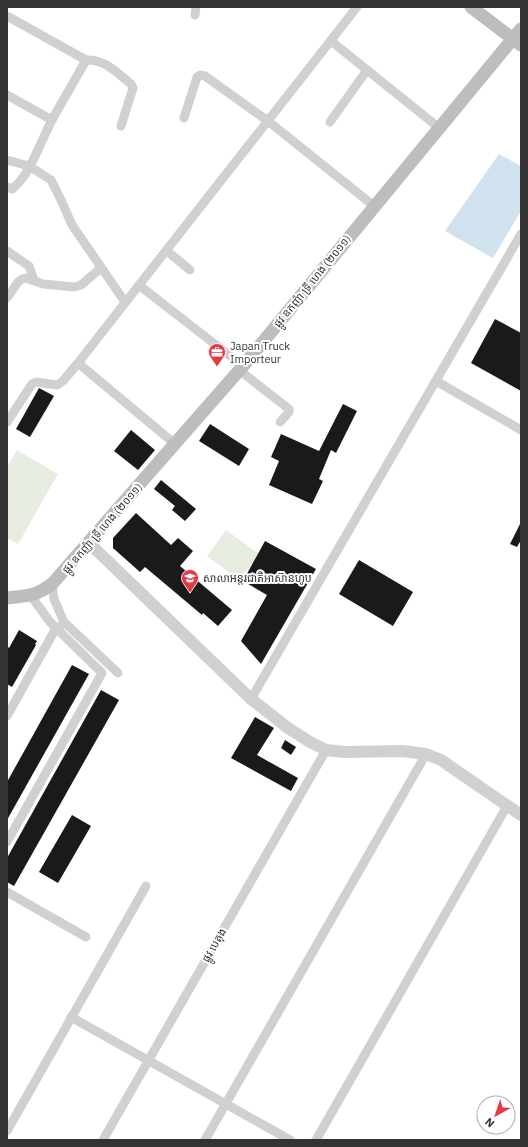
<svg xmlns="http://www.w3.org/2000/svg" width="528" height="1147" viewBox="0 0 528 1147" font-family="'IBM Plex Sans','Noto Sans Khmer',sans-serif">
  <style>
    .green { fill: #e6ecdf }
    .water { fill: #cfe2ee }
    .building { fill: #1a1a1a }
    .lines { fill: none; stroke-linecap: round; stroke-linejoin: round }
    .minor { stroke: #d0d0d0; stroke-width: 9 }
    .tertiary { stroke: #d0d0d0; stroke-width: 12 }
    .secondary { stroke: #bdbdbd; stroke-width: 13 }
    .labels { text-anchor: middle; stroke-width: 4; stroke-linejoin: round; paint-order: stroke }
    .street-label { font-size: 11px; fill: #333; stroke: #fff }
    .poi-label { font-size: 11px; fill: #333; stroke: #fff; text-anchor: start }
  </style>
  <rect width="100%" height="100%" fill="#fff"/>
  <g class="green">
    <polygon points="17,450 58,474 18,544 7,538 7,467"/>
    <polygon points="226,530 259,554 239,580 207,556"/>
  </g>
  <polygon class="water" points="499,154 521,166 521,211 493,258 445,231"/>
  <g class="building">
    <polygon points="495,319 521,333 521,391 471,363"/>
    <polygon points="39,388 54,396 30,437 16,429"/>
    <polygon points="343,404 357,411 336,453 331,450 319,479 323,481 312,504 269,485 279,461 271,457 281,434 319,451"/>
    <polygon points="210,424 249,449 239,466 199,441"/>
    <polygon points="131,430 155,450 138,470 114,451"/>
    <polygon points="161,480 196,509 185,521 172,510 175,506 154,489"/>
    <polygon points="136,513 171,545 178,538 193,551 180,566 232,610 218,626 203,613 202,615 145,567 140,572 113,548 113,538"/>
    <polygon points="521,522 521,540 517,547 510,544"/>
    <polygon points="265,541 316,569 261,664 241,641 267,595 243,581"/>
    <polygon points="359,560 413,592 393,626 339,594"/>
    <polygon points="19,630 37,641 35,644 36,645 12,687 7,684 7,646 9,648"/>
    <polygon points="72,665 89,674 7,820 7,782"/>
    <polygon points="101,690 119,700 14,886 7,882 7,858"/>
    <polygon points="255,717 274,728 257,755 298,778 291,791 231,758"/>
    <polygon points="285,740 296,747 291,755 281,748"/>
    <polygon points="72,815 91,826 58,883 39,872"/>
  </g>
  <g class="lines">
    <g class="minor">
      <polyline points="195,15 196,7"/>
      <path d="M 7,16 L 86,60 C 105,59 117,73 131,84 L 133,88 L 121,126"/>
      <polyline points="331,41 438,127"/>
      <polyline points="7,95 52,120"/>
      <polyline points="184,118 197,77 200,75 205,76 268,121 374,206"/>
      <polyline points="330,122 367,70"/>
      <polyline points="7,160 29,166 51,180 61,200 72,225 125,302"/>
      <path d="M 7,187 L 12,189 C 30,176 41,140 52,120 C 63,100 75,80 86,60"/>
      <polyline points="7,251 29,266 34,280"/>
      <polyline points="167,251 190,270"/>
      <polyline points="140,286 243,366"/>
      <polyline points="7,298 18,282 22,279 26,278 43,284 74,287 81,285 101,268"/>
      <polyline points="78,363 175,444"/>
      <polyline points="239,370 289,409 289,412 280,422"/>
      <polyline points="436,381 521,430"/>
      <polyline points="7,422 32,384 36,382 57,385 63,381 78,363 357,7"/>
      <polyline points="52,584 54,599 64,622 118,673"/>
      <polyline points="251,699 521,234"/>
      <polyline points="7,716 56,628 60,626"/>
      <polyline points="7,842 102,673 50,622 31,596"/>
      <polyline points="7,892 86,937"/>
      <polyline points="71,1017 290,1140"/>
      <polyline points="7,1131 146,886"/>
      <polyline points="103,1140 326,750"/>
      <polyline points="205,1140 426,754"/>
      <polyline points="316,1140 507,806"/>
    </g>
    <polyline class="tertiary" points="89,543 251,699 288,728 310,742 326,750 345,752 403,751 426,754 441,760 521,815"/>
    <g class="secondary">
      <polyline points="471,7 521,45"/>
      <path d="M 7,598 C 27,596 36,596 52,584 L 243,366 L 521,29"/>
    </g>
  </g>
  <defs>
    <symbol id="office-pin" viewBox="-11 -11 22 30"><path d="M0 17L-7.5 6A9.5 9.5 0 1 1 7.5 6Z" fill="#e63946" stroke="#fff"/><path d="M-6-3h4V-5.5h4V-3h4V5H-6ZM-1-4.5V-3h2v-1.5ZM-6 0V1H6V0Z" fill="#fff"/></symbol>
    <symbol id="school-pin" viewBox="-11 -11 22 30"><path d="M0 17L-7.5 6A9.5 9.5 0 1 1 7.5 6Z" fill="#e63946" stroke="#fff"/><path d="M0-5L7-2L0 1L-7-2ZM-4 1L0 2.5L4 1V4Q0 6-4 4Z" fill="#fff"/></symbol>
  </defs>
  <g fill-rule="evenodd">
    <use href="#office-pin" x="207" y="342" width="20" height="27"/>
    <use href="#school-pin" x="180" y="568" width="20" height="27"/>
  </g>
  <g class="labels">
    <g class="street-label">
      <text transform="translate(312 281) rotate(-51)" y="4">ផ្លូវ ឧកញ៉ា ទ្រី ហេង (២០១១)</text>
      <text transform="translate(102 528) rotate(-49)" y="4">ផ្លូវ ឧកញ៉ា ទ្រី ហេង (២០១១)</text>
      <text transform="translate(214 945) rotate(-60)" y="4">ផ្លូវ បេតុង</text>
    </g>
    <g class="poi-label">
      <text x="230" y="350">Japan Truck<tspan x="230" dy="13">Importeur</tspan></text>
      <text x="203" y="582">សាលាអន្ដរជាតិអាស៊ានហូប</text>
    </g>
  </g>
  <rect width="528" height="1147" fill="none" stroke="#333333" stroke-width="16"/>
  <g transform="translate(496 1115) rotate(220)"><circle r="19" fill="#ffffff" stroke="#adadad"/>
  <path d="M0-3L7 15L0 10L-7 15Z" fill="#e63946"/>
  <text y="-6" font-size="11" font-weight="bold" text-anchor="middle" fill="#333333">N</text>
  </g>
</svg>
